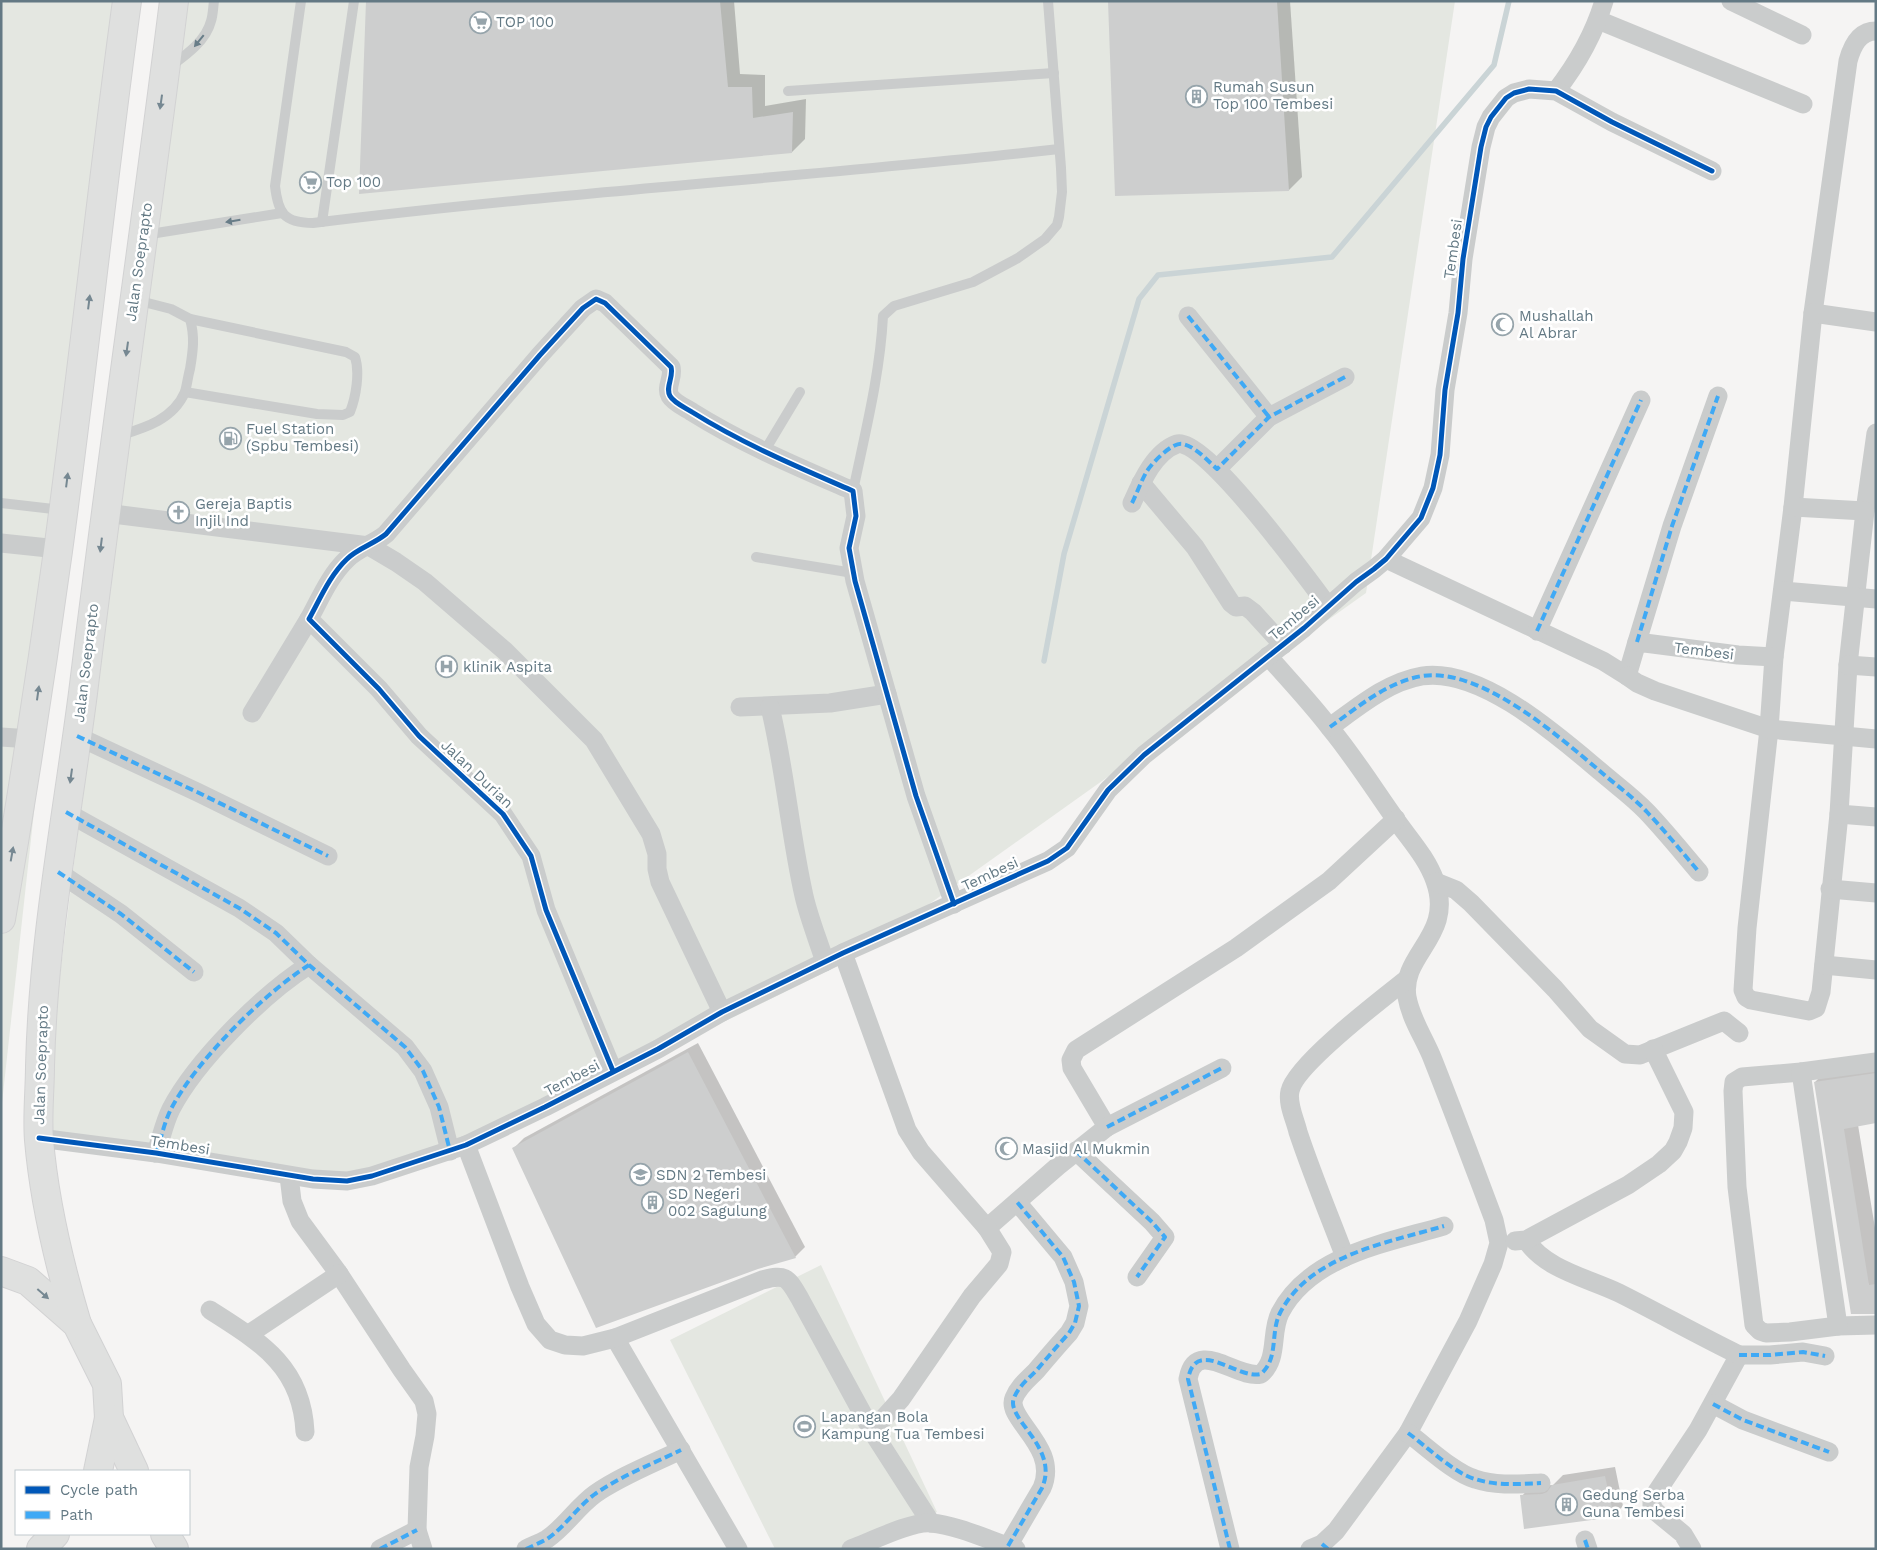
<svg xmlns="http://www.w3.org/2000/svg" width="1877" height="1550" viewBox="0 0 1877 1550" font-family="'Work Sans',sans-serif">
  <style>
    .green { fill: #e4e7e1 }
    .shadow { fill: #0003 }
    .lines { fill: none; stroke-linecap: round; stroke-linejoin: round }
    .stream { stroke: #cad4d6; stroke-width: 5.5 }
    .building { fill: #cdcece }
    .trunk-casing { stroke: #d2d2d3; stroke-width: 30 }
    .service { stroke: #cacccc; stroke-width: 10 }
    .minor { stroke: #cacccc; stroke-width: 19 }
    .trunk { stroke: #dfe0df; stroke-width: 28 }
    .quiet { stroke: #3fa9f5; stroke-width: 4; stroke-dasharray: 8 4; stroke-linecap: butt }
    .cycleway-casing { stroke: #fff; stroke-width: 8 }
    .cycleway { stroke: #0057b8; stroke-width: 5 }
    .oneway { fill: #687d88 }
    .oneway2 { fill: #768892 }
    .labels { text-anchor: middle; stroke-width: 5; stroke-linejoin: round; paint-order: stroke }
    .poi-label { font-size: 15px; fill: #637984; stroke: #fff; text-anchor: start }
    .street-label { font-size: 15px; fill: #637984; stroke: #fff }
  </style>
  <rect width="100%" height="100%" fill="#f5f4f3"/>
  <g class="green">
    <polygon points="1,1 141,1 71,539 42,739 1,1112"/>
    <polygon points="182,1 1455,1 1366,593 852,959 475,1144 348,1179 40,1134"/>
    <polygon points="821,1265 937,1512 842,1549 775,1549 670,1340"/>
  </g>
  <g class="shadow">
    <polygon points="368,1 734,1 740,74 765,75 765,106 806,99 805,139 792,152"/>
    <polygon points="1109,1 1290,1 1302,177 1289,190"/>
    <polygon points="698,1043 805,1247 795,1257 514,1148 524,1138"/>
    <polygon points="1876,1063 1876,1122 1858,1125 1876,1234 1876,1313 1815,1082 1828,1069"/>
    <polygon points="1615,1467 1623,1506 1613,1516 1522,1496 1531,1486 1553,1485 1563,1475"/>
  </g>
  <g class="lines">
    <polyline class="stream" points="1044,661 1064,554 1139,299 1158,275 1332,257 1494,65 1509,1"/>
  </g>
  <g class="building">
    <polygon points="366,1 720,1 728,87 752,87 753,118 793,112 792,153 359,194"/>
    <polygon points="1108,1 1277,1 1289,191 1115,196"/>
    <polygon points="688,1052 796,1258 758,1269 596,1328 512,1148"/>
    <polygon points="1876,1073 1876,1123 1844,1129 1869,1285 1876,1284 1876,1314 1851,1314 1814,1082"/>
    <polygon points="1605,1476 1614,1517 1524,1529 1520,1495 1542,1494 1547,1492 1552,1485"/>
  </g>
  <g class="lines">
    <defs>
      <g id="trunk">
        <path d="M 1,919 C 22,797 41,674 58,551 C 83,368 102,184 127,1"/>
        <polyline points="1,1271 28,1281 77,1324 107,1384 109,1418 134,1471"/>
        <path d="M 77,1324 C 60,1267 44,1199 39,1140 C 37,1116 40,1090 40,1066 C 43,941 67,817 83,693 C 111,462 145,232 174,1"/>
        <polyline points="98,1471 109,1418"/>
        <polyline points="165,1534 174,1549"/>
        <polyline points="41,1549 55,1534"/>
      </g>
    </defs>
    <use href="#trunk" class="trunk-casing"/>
    <g class="service">
      <path d="M 301,1 L 275,186 C 278,213 284,223 313,223 C 561,192 811,177 1059,149"/>
      <path d="M 171,66 C 186,55 206,41 211,21 C 213,15 213,8 214,1"/>
      <polyline points="788,91 1054,73"/>
      <polyline points="322,222 354,1"/>
      <polyline points="144,235 282,213"/>
      <path d="M 185,392 L 317,414 L 343,415 L 350,412 C 356,397 360,372 355,357 L 346,352 L 190,319"/>
      <path d="M 118,436 C 144,428 173,420 185,392 C 187,385 188,376 190,369 C 193,351 195,337 190,319 L 171,309 L 136,300"/>
      <polyline points="764,452 800,392"/>
      <path d="M 853,491 C 865,433 880,375 883,316 L 894,306 L 973,282 L 1018,258 L 1045,239 L 1057,225 L 1059,217 L 1062,192 L 1061,168 L 1048,1"/>
      <polyline points="1,503 62,510"/>
      <polyline points="756,557 853,573"/>
    </g>
    <g class="minor">
      <polyline points="1731,1 1802,35"/>
      <polyline points="1598,20 1803,104"/>
      <path d="M 1876,31 C 1859,31 1852,46 1848,61 L 1813,313 L 1793,507 L 1774,657 L 1769,729 L 1747,928 L 1743,990 L 1746,997 L 1751,1000 L 1809,1011 L 1816,1008 L 1821,992 L 1839,814 L 1848,665 L 1865,511 L 1876,433"/>
      <path d="M 1556,91 C 1577,64 1594,34 1604,1"/>
      <polyline points="1813,313 1876,322"/>
      <polyline points="1188,316 1269,417"/>
      <polyline points="1217,469 1269,417 1345,377"/>
      <polyline points="1141,483 1195,547 1231,603 1236,607 1245,606 1253,612 1283,645"/>
      <path d="M 1132,503 C 1141,483 1154,452 1177,444 C 1203,435 1310,582 1328,606"/>
      <polyline points="1793,507 1865,511"/>
      <polyline points="105,513 369,546 396,562 425,582 505,651 594,740 651,834 657,854 657,869 660,882 722,1012"/>
      <polyline points="1,543 58,549"/>
      <polyline points="1386,559 1603,661 1627,676 1637,642 1738,655 1774,657"/>
      <polyline points="1783,591 1876,599"/>
      <polyline points="1537,631 1641,400"/>
      <polyline points="1637,642 1672,526 1718,396"/>
      <path d="M 1268,656 C 1289,680 1311,703 1330,728 C 1354,757 1374,789 1396,820 C 1410,840 1427,858 1435,881 C 1455,936 1400,954 1407,997 C 1411,1020 1425,1039 1433,1060 C 1454,1113 1474,1167 1494,1220 L 1499,1243 L 1493,1264 L 1468,1321 L 1408,1433 L 1336,1531 L 1322,1544 L 1310,1549"/>
      <polyline points="1848,665 1876,667"/>
      <polyline points="1627,676 1637,683 1655,691 1769,729 1876,739"/>
      <polyline points="740,707 830,703 887,694"/>
      <path d="M 770,707 C 785,769 790,834 804,896 C 809,918 818,940 825,962"/>
      <polyline points="252,713 309,619"/>
      <path d="M 1330,727 C 1358,707 1387,682 1422,676 C 1481,667 1558,736 1601,772 C 1616,785 1633,797 1647,812 C 1665,831 1682,852 1699,872"/>
      <polyline points="77,736 197,792 328,856"/>
      <polyline points="1,737 31,739"/>
      <polyline points="66,812 239,908 276,933 309,965 405,1047 423,1071 439,1107 450,1151"/>
      <polyline points="1839,814 1876,817"/>
      <polyline points="58,872 121,914 194,972"/>
      <polyline points="1436,882 1456,890 1471,903 1555,989 1590,1029 1625,1054 1640,1055 1724,1021 1739,1033"/>
      <polyline points="1830,889 1876,893"/>
      <polyline points="843,953 907,1130 921,1152 987,1228 1058,1166 1107,1127 1072,1068 1071,1060 1076,1050 1236,948 1329,881 1396,819"/>
      <polyline points="1824,965 1876,970"/>
      <polyline points="1876,1062 1801,1072 1742,1077 1734,1082 1733,1091 1737,1187 1754,1325 1760,1331 1766,1333 1790,1332 1838,1326 1876,1325"/>
      <path d="M 613,1071 L 546,910 L 531,856 L 503,814 L 419,736 L 379,689 L 309,619 C 320,599 330,575 347,559 C 358,548 374,544 386,534 L 540,355 L 583,308 L 596,299 L 605,303 L 671,367 C 674,377 665,387 670,396 C 674,403 686,408 692,412 C 743,444 798,467 853,491 L 856,516 L 849,548 L 855,581 L 916,796 L 954,904"/>
      <polyline points="1801,1072 1838,1326"/>
      <polyline points="1107,1127 1222,1068"/>
      <polyline points="39,1138 156,1153 313,1179 347,1181 372,1176 466,1145 545,1107 658,1049 722,1012 843,953 1048,861 1067,848 1108,790 1144,755 1304,628 1356,582 1374,569 1386,559 1421,518 1433,488 1440,455 1445,390 1458,313 1463,259 1481,147 1486,127 1491,117 1506,98 1514,93 1529,89 1556,91 1612,122 1712,171"/>
      <polyline points="466,1145 520,1287 536,1324 550,1340 565,1345 583,1346 615,1338 738,1549"/>
      <polyline points="1076,1151 1152,1222 1165,1237 1137,1277"/>
      <path d="M 156,1153 C 161,1139 164,1123 171,1109 C 196,1061 263,994 309,965"/>
      <polyline points="289,1176 292,1201 300,1221 339,1274 402,1370 424,1401 427,1414 425,1436 419,1467 417,1530 423,1549"/>
      <path d="M 1526,1240 C 1546,1270 1588,1278 1619,1293 C 1659,1313 1698,1335 1739,1355 L 1698,1430 L 1652,1499 L 1652,1506 L 1655,1511 L 1683,1534 L 1692,1549"/>
      <polyline points="1515,1241 1526,1240 1628,1185 1659,1164 1673,1151 1678,1142 1683,1128 1684,1112 1653,1049"/>
      <path d="M 1345,1257 C 1329,1215 1312,1174 1298,1132 C 1295,1119 1287,1104 1290,1091 C 1295,1065 1383,998 1407,979"/>
      <path d="M 210,1310 C 260,1342 302,1366 305,1432"/>
      <polyline points="249,1334 339,1274"/>
      <path d="M 615,1338 L 762,1280 C 786,1274 787,1277 799,1297 L 872,1431"/>
      <polyline points="1739,1355 1770,1355 1803,1352 1825,1356"/>
      <polyline points="1713,1404 1743,1420 1829,1452"/>
      <path d="M 1408,1433 C 1426,1446 1454,1473 1475,1479 C 1496,1486 1519,1484 1541,1483"/>
      <polyline points="931,1523 872,1431 901,1399 972,1296 999,1264 1002,1252 987,1228"/>
      <polyline points="1585,1540 1588,1549"/>
      <path d="M 1008,1546 L 1042,1488 C 1060,1447 1005,1419 1014,1398 C 1018,1387 1028,1379 1036,1371 C 1047,1358 1058,1345 1069,1333 L 1075,1323 L 1079,1306 L 1074,1282 L 1063,1257 L 1017,1202"/>
      <polyline points="380,1549 417,1530"/>
      <path d="M 526,1549 C 532,1546 540,1543 547,1539 C 565,1527 577,1507 595,1494 C 621,1476 652,1464 681,1450"/>
      <path d="M 851,1549 C 870,1542 912,1521 931,1523 C 957,1525 991,1541 1016,1549"/>
      <path d="M 1230,1549 L 1188,1379 C 1196,1336 1237,1380 1261,1374 C 1279,1358 1270,1333 1280,1313 C 1310,1255 1387,1243 1444,1226"/>
    </g>
    <use href="#trunk" class="trunk"/>
    <g class="quiet">
      <polyline points="1188,316 1269,417"/>
      <path d="M 1132,503 C 1137,493 1141,481 1147,471 C 1152,463 1173,441 1183,444 C 1196,447 1208,461 1217,469 L 1269,417 L 1345,377"/>
      <polyline points="1537,631 1641,400"/>
      <polyline points="1637,642 1672,526 1718,396"/>
      <path d="M 1330,727 C 1358,707 1387,682 1422,676 C 1481,667 1558,736 1601,772 C 1616,785 1633,797 1647,812 C 1665,831 1682,852 1699,872"/>
      <polyline points="77,736 197,792 328,856"/>
      <polyline points="66,812 239,908 276,933 309,965 405,1047 423,1071 439,1107 450,1151"/>
      <polyline points="58,872 121,914 194,972"/>
      <polyline points="1107,1127 1222,1068"/>
      <polyline points="1076,1151 1152,1222 1165,1237 1137,1277"/>
      <path d="M 156,1153 C 161,1139 164,1123 171,1109 C 196,1061 263,994 309,965"/>
      <polyline points="1739,1355 1770,1355 1803,1352 1825,1356"/>
      <polyline points="1713,1404 1743,1420 1829,1452"/>
      <path d="M 1408,1433 C 1426,1446 1454,1473 1475,1479 C 1496,1486 1519,1484 1541,1483"/>
      <polyline points="1585,1540 1588,1549"/>
      <polyline points="1322,1544 1328,1549"/>
      <path d="M 1008,1546 L 1042,1488 C 1060,1447 1005,1419 1014,1398 C 1018,1387 1028,1379 1036,1371 C 1047,1358 1058,1345 1069,1333 L 1075,1323 L 1079,1306 L 1074,1282 L 1063,1257 L 1017,1202"/>
      <polyline points="380,1549 417,1530"/>
      <path d="M 526,1549 C 532,1546 540,1543 547,1539 C 565,1527 577,1507 595,1494 C 621,1476 652,1464 681,1450"/>
      <path d="M 1230,1549 L 1188,1379 C 1196,1336 1237,1380 1261,1374 C 1279,1358 1270,1333 1280,1313 C 1310,1255 1387,1243 1444,1226"/>
    </g>
    <defs>
      <g id="cycleway">
        <path d="M 613,1071 L 546,910 L 531,856 L 503,814 L 419,736 L 379,689 L 309,619 C 320,599 330,575 347,559 C 358,548 374,544 386,534 L 540,355 L 583,308 L 596,299 L 605,303 L 671,367 C 674,377 665,387 670,396 C 674,403 686,408 692,412 C 743,444 798,467 853,491 L 856,516 L 849,548 L 855,581 L 916,796 L 954,904"/>
        <polyline points="39,1138 156,1153 313,1179 347,1181 372,1176 466,1145 545,1107 658,1049 722,1012 843,953 1048,861 1067,848 1108,790 1144,755 1304,628 1356,582 1374,569 1386,559 1421,518 1433,488 1440,455 1445,390 1458,313 1463,259 1481,147 1486,127 1491,117 1506,98 1514,93 1529,89 1556,91 1612,122 1712,171"/>
      </g>
    </defs>
    <use href="#cycleway" class="cycleway-casing"/>
    <use href="#cycleway" class="cycleway"/>
  </g>
  <defs><path id="oneway-solid" d="M-6-.8H1V-3.2L6.5 0L1 3.2V.8H-6Z" transform="scale(1.25)"/></defs>
  <g class="oneway">
    <use href="#oneway-solid" transform="translate(199 41) rotate(129)"/>
    <use href="#oneway-solid" transform="translate(233 221) rotate(171)"/>
  </g>
  <g class="oneway2">
    <use href="#oneway-solid" transform="translate(161 102) rotate(98)"/>
    <use href="#oneway-solid" transform="translate(89 302) rotate(-83)"/>
    <use href="#oneway-solid" transform="translate(127 349) rotate(98)"/>
    <use href="#oneway-solid" transform="translate(67 480) rotate(-83)"/>
    <use href="#oneway-solid" transform="translate(101 545) rotate(97)"/>
    <use href="#oneway-solid" transform="translate(38 693) rotate(-82)"/>
    <use href="#oneway-solid" transform="translate(71 776) rotate(98)"/>
    <use href="#oneway-solid" transform="translate(12 854) rotate(-80)"/>
    <use href="#oneway-solid" transform="translate(43 1294) rotate(41)"/>
  </g>
  <defs>
    <symbol id="supermarket-ring" viewBox="-11 -11 22 22"><circle r="9.5" fill="#fff" stroke="#96a4ab" stroke-width="1.5"/><path d="M-6-5.5h2.5l.6 2H6L4.5 2H-2.5L-4.4-4H-6ZM-1.5 3.2a1.3 1.3 0 1 0 .1 0ZM3 3.2a1.3 1.3 0 1 0 .1 0Z" fill="#96a4ab"/></symbol>
    <symbol id="building-ring" viewBox="-11 -11 22 22"><circle r="9.5" fill="#fff" stroke="#96a4ab" stroke-width="1.5"/><path d="M-4-6H4V6H1V3H-1V6H-4ZM-2.5-4.3h1.7v1.8h-1.7ZM.8-4.3h1.7v1.8H.8ZM-2.5-1h1.7V.8h-1.7ZM.8-1h1.7V.8H.8Z" fill="#96a4ab"/></symbol>
    <symbol id="mosque-ring" viewBox="-11 -11 22 22"><circle r="9.5" fill="#fff" stroke="#96a4ab" stroke-width="1.5"/><path d="M3.5-4.9A6 6 0 1 0 3.5 4.9A5 5 0 1 1 3.5-4.9Z" fill="#96a4ab"/></symbol>
    <symbol id="fuel-ring" viewBox="-11 -11 22 22"><circle r="9.5" fill="#fff" stroke="#96a4ab" stroke-width="1.5"/><path d="M-5.5-6h7V0h2V4h1.3V-2.5L3-4.5l.8-.8L6-3V5H2.5V1h-1V6h-7ZM-4.2-4.7v3.2H.2V-4.7Z" fill="#96a4ab"/></symbol>
    <symbol id="church-ring" viewBox="-11 -11 22 22"><circle r="9.5" fill="#fff" stroke="#96a4ab" stroke-width="1.5"/><path d="M-1.2-6h2.4v3.5h3.3v2.4h-3.3V6h-2.4V-.1h-3.3v-2.4h3.3Z" fill="#96a4ab"/></symbol>
    <symbol id="hospital-ring" viewBox="-11 -11 22 22"><circle r="9.5" fill="#fff" stroke="#96a4ab" stroke-width="1.5"/><path d="M-5-5h3v3.5h4V-5h3V5h-3V1.5h-4V5h-3Z" fill="#96a4ab"/></symbol>
    <symbol id="school-ring" viewBox="-11 -11 22 22"><circle r="9.5" fill="#fff" stroke="#96a4ab" stroke-width="1.5"/><path d="M0-5L7-2L0 1L-7-2ZM-4 1L0 2.5L4 1V4Q0 6-4 4Z" fill="#96a4ab"/></symbol>
    <symbol id="stadium-ring" viewBox="-11 -11 22 22"><circle r="9.5" fill="#fff" stroke="#96a4ab" stroke-width="1.5"/><path d="M0-5a6.5 5 0 1 0 0 10a6.5 5 0 1 0 0-10ZM-3.5-1.8h7v3.6h-7Z" fill="#96a4ab"/></symbol>
  </defs>
  <g fill-rule="evenodd">
    <use href="#supermarket-ring" x="468" y="10" width="25" height="25"/>
    <use href="#building-ring" x="1184" y="84" width="25" height="25"/>
    <use href="#supermarket-ring" x="298" y="170" width="25" height="25"/>
    <use href="#mosque-ring" x="1490" y="312" width="25" height="25"/>
    <use href="#fuel-ring" x="218" y="426" width="25" height="25"/>
    <use href="#church-ring" x="166" y="500" width="25" height="25"/>
    <use href="#hospital-ring" x="434" y="654" width="25" height="25"/>
    <use href="#mosque-ring" x="994" y="1136" width="25" height="25"/>
    <use href="#school-ring" x="628" y="1162" width="25" height="25"/>
    <use href="#building-ring" x="640" y="1190" width="25" height="25"/>
    <use href="#stadium-ring" x="792" y="1414" width="25" height="25"/>
    <use href="#building-ring" x="1554" y="1492" width="25" height="25"/>
  </g>
  <g class="labels">
    <g class="poi-label">
      <text x="496" y="27">TOP 100</text>
      <text x="1213" y="92">Rumah Susun<tspan x="1213" dy="17">Top 100 Tembesi</tspan></text>
      <text x="326" y="187">Top 100</text>
      <text x="1519" y="321">Mushallah<tspan x="1519" dy="17">Al Abrar</tspan></text>
      <text x="246" y="434">Fuel Station<tspan x="246" dy="17">(Spbu Tembesi)</tspan></text>
      <text x="195" y="509">Gereja Baptis<tspan x="195" dy="17">Injil Ind</tspan></text>
      <text x="463" y="672">klinik Aspita</text>
      <text x="1022" y="1154">Masjid Al Mukmin</text>
      <text x="656" y="1180">SDN 2 Tembesi</text>
      <text x="668" y="1199">SD Negeri<tspan x="668" dy="17">002 Sagulung</tspan></text>
      <text x="821" y="1422">Lapangan Bola<tspan x="821" dy="17">Kampung Tua Tembesi</tspan></text>
      <text x="1582" y="1500">Gedung Serba<tspan x="1582" dy="17">Guna Tembesi</tspan></text>
    </g>
    <g class="street-label">
      <text transform="translate(1453 249) rotate(-82)" y="5">Tembesi</text>
      <text transform="translate(139 262) rotate(-82)" y="5">Jalan Soeprapto</text>
      <text transform="translate(1294 618) rotate(-40)" y="5">Tembesi</text>
      <text transform="translate(1704 651) rotate(7)" y="5">Tembesi</text>
      <text transform="translate(86 663) rotate(-83)" y="5">Jalan Soeprapto</text>
      <text transform="translate(477 774) rotate(43)" y="5">Jalan Durian</text>
      <text transform="translate(990 874) rotate(-25)" y="5">Tembesi</text>
      <text transform="translate(41 1065) rotate(-88)" y="5">Jalan Soeprapto</text>
      <text transform="translate(572 1078) rotate(-28)" y="5">Tembesi</text>
      <text transform="translate(180 1145) rotate(9)" y="5">Tembesi</text>
    </g>
  </g>
  <rect width="1877" height="1550" fill="none" stroke="#637984" stroke-width="5"/>
  <rect x="15" y="1470" width="175" height="65" fill="#ffffff" stroke="#c1c9ce"/>
  <rect x="25" y="1486" width="25" height="8" fill="#0057b8" stroke="#c1c9ce"/>
  <text x="60" y="1495" font-size="15" fill="#637984">Cycle path</text>
  <rect x="25" y="1511" width="25" height="8" fill="#3fa9f5" stroke="#c1c9ce"/>
  <text x="60" y="1520" font-size="15" fill="#637984">Path</text>
</svg>
